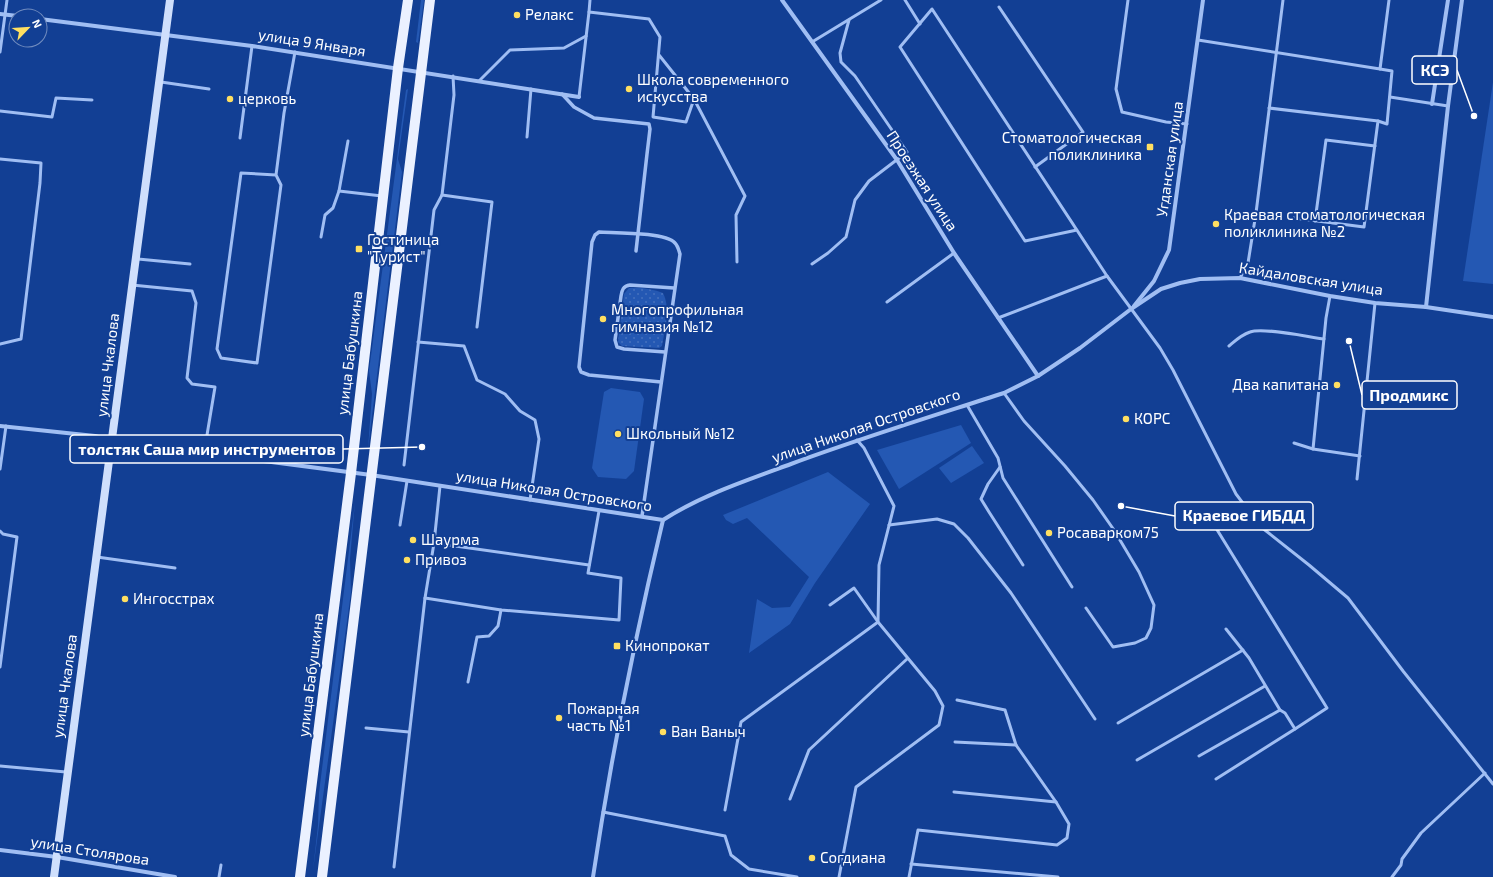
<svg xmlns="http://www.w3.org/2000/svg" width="1493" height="877" viewBox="0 0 1493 877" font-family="'Exo 2',sans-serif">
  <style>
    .grass { fill: #2458b3 }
    .park { fill: url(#park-dots) }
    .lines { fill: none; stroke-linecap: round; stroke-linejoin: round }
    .service { stroke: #a0bef3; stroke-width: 3 }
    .pedestrian { stroke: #a0bef3; stroke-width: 3.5 }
    .minor { stroke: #a0bef3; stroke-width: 4 }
    .secondary { stroke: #cfdffc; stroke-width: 8 }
    .primary { stroke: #ebf1ff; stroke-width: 10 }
    .poi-dot { fill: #ffdf61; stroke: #123f94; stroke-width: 1.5 }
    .labels { text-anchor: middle; stroke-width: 4; stroke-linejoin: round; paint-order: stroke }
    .poi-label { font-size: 15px; fill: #fff; stroke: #123f94; text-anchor: start }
    .street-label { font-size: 15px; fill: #fff; stroke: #123f94 }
    .leader { fill: none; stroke: #fff; stroke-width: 1.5 }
    .callout-dot { fill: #fff; stroke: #123f94; stroke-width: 1.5 }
    .callout { fill: #123f94; stroke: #fff; stroke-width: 1.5 }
    .callout-label { font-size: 16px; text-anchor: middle; font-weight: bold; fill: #fff }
  </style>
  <defs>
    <pattern id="park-dots" width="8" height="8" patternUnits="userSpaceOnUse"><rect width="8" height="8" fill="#2458b3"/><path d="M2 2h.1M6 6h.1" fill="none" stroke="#4571be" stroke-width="1.8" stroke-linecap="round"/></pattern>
  </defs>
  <rect width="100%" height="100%" fill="#123f94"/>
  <g class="grass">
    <polygon points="421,0 424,0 418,43 416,42"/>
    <polygon points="1493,82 1493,284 1463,281"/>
    <polygon points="408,89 398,159 402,172 368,449 372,394 369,371 406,90"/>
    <polygon points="611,388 640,392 644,399 634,471 626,479 598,477 592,468 604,392"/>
    <polygon points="961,425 971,443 899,489 877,450"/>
    <polygon points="972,446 984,463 951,483 939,468"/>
    <polygon points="828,472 870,504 815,583 790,624 749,653 757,599 772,608 790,607 809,577 747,518 733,524 726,520 723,515"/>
    <polygon points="355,502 350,559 351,592 313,870 318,825 319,793"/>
  </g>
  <path class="park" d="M 629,288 C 640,287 653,289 663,293 C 671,309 665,329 662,346 L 659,348 L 622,346 L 618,342 L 624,294 Z"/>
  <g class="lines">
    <g class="service">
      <polyline points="905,0 920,24"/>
      <polyline points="1128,0 1116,89 1122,112 1166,122 1187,124"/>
      <polyline points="999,7 1083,132 1035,167"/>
      <polyline points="589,12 590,0"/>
      <polyline points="1198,40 1380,69 1389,0"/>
      <polyline points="812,42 881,0"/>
      <polyline points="0,52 7,0"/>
      <polyline points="453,76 454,95 442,195 492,202 477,327"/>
      <polyline points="479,81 510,50 564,48 586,36"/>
      <polyline points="161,82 209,89"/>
      <polyline points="579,97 589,12 649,19 660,37 653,117 686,122 694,99 659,55"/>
      <polyline points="1390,97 1448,106"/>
      <polyline points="694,99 745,196 736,215 737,262"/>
      <polyline points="1269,108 1378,121 1364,227 1294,218"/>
      <polyline points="0,111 52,117 56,98 92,100"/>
      <polyline points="1378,121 1387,124 1392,71 1380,69"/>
      <polyline points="527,137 531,89"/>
      <polyline points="240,138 252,46"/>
      <polyline points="0,159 41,163 40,183 21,339 0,344"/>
      <polyline points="276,175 241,173 217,349 221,358 257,363 281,185 276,175 284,113 295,52"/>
      <polyline points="339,191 382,196"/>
      <polyline points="1315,221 1326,140 1375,146"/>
      <polyline points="1077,230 1025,241 900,47 932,9 1107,276 1160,348 1173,370 1236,494 1261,527 1309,565 1348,598 1403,671 1493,784"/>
      <polyline points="321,237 325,215 333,208 339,191 348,141"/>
      <polyline points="138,259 190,264"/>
      <polyline points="812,264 828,253 846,237 855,200 869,181 907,152 855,76 841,62 840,53 849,20"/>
      <polyline points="1240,278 1248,263 1256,213 1283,0"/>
      <polyline points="132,285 192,291 196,303 187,378 192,384 215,387 204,453"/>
      <polyline points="887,302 954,253"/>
      <polyline points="998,318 1107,276"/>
      <polyline points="418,342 464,346 477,380 505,394 520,411 535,420 539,439 530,500"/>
      <path d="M 1229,346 C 1236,340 1241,335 1250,332 C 1263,327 1308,337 1324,339"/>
      <polyline points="1004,393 1024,421 1065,466 1093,500 1114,530 1139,572 1154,605 1151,628 1146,638 1135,643 1113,647 1086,608"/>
      <polyline points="967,405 998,458 1003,478 1072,587"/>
      <polyline points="1294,443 1313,449 1360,456"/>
      <polyline points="1313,449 1326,318 1330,296"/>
      <polyline points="404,465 434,210 442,195"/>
      <polyline points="1000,467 988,484 981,499 989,512 1023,565"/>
      <polyline points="0,469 6,426"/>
      <polyline points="1357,479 1375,303"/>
      <polyline points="1203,507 1327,708 1295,729 1285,713 1280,710"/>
      <polyline points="400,525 407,481"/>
      <polyline points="889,525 937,519 954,524 968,538 1011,593 1095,719"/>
      <polyline points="0,531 3,534 17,537 0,667"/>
      <polyline points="434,543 589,565"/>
      <polyline points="97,557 175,568"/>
      <polyline points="425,598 501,610 619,620 621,578 588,573 599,511"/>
      <polyline points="468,682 477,637 489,636 498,626 501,610"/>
      <polyline points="957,700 1005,710 1016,745"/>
      <polyline points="1118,723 1243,650"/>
      <polyline points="366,728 409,732"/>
      <polyline points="1199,756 1280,710 1249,658 1226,629"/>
      <polyline points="1137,760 1265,686"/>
      <polyline points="0,766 66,772"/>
      <polyline points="1216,779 1295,729"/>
      <polyline points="954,792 1056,802"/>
      <polyline points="790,799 809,750 907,659"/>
      <polyline points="725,810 741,722 878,622 854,588 830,605"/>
      <polyline points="603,812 725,836 731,855 749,869 797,877"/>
      <polyline points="911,864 1058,877"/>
      <polyline points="394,867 425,598 434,543 440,486"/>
      <polyline points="219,877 221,865"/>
      <polyline points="839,877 856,787 939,725 943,706 935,691 878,622 879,565 894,506 864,448 857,440"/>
      <polyline points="909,877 918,830 1057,845 1067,838 1069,824 1056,802 1016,745 955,742"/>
      <polyline points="1392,877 1401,865 1402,859 1421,833 1485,773"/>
    </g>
    <g class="pedestrian">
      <polyline points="562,94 574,107 594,118 649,124 650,129 647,154 636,251"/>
      <path d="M 665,352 L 624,349 L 617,347 L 615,340 L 621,296 C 622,290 623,286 630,285 L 674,288"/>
      <path d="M 642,516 L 680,254 C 679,251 678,246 675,243 C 665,232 615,233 599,232 L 595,235 L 592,242 L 579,367 L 581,372 L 589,375 L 661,382"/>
    </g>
    <g class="minor">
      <polyline points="782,0 897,160 954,253 1038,376"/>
      <polyline points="0,14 18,16"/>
      <polyline points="40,19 252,46 579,97"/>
      <polyline points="1432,104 1448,0"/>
      <polyline points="1134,306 1154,281 1169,250 1203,0"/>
      <polyline points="1426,307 1448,106 1462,0"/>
      <path d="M 0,426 L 95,436 L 112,441 L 371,475 L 663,520 C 702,495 747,480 791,464 C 861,438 933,416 1004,393 L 1038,376 L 1080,348 L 1131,309 L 1161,289 L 1180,283 L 1200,279 L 1240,278 L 1330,296 L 1375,303 L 1426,307 L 1493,317"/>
      <polyline points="0,850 57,857 175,877"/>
      <path d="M 593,877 C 611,757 635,637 663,520"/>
    </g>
    <polyline class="secondary" points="54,877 170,0"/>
    <g class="primary">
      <polyline points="300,877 351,473 398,68 408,0"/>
      <polyline points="322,877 430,0"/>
    </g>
  </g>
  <g class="poi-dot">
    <circle cx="517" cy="15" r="4"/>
    <circle cx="629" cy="89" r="4"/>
    <circle cx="230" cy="99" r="4"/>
    <rect x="1146" y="143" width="8" height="8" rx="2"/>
    <circle cx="1216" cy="224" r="4"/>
    <rect x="355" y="245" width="8" height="8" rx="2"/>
    <circle cx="603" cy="319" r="4"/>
    <circle cx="1337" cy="385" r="4"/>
    <circle cx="1126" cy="419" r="4"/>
    <circle cx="618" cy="434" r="4"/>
    <circle cx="1049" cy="533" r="4"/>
    <circle cx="413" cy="540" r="4"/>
    <circle cx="407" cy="560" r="4"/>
    <circle cx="125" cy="599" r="4"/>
    <rect x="613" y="642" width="8" height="8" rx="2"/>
    <circle cx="559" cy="718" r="4"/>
    <circle cx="663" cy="732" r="4"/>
    <circle cx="812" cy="858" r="4"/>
  </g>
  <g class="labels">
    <g class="poi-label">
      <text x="525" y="20">Релакс</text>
      <text x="637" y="85">Школа современного<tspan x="637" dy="17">искусства</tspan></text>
      <text x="238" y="104">церковь</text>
      <text x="1142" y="143" text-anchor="end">Стоматологическая<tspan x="1142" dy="17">поликлиника</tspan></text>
      <text x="1224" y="220">Краевая стоматологическая<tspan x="1224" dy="17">поликлиника №2</tspan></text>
      <text x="367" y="245">Гостиница<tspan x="367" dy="17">"Турист"</tspan></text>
      <text x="611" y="315">Многопрофильная<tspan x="611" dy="17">гимназия №12</tspan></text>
      <text x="1329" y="390" text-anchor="end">Два капитана</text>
      <text x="1134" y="424">КОРС</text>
      <text x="626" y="439">Школьный №12</text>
      <text x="1057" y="538">Росаварком75</text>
      <text x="421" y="545">Шаурма</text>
      <text x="415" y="565">Привоз</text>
      <text x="133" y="604">Ингосстрах</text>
      <text x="625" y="651">Кинопрокат</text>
      <text x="567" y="714">Пожарная<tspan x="567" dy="17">часть №1</tspan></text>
      <text x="671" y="737">Ван Ваныч</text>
      <text x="820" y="863">Согдиана</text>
    </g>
    <g class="street-label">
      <text transform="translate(312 43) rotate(9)" y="5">улица 9 Января</text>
      <text transform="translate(1170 159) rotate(-82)" y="5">Угданская улица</text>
      <text transform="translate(922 181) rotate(57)" y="5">Проезжая улица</text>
      <text transform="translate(1311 279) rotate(9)" y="5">Кайдаловская улица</text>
      <text transform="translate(350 353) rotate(-83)" y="5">улица Бабушкина</text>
      <text transform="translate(108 365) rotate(-83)" y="5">улица Чкалова</text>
      <text transform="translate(866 426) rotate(-19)" y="5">улица Николая Островского</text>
      <text transform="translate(554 491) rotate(9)" y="5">улица Николая Островского</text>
      <text transform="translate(311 675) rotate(-83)" y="5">улица Бабушкина</text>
      <text transform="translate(65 686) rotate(-82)" y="5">улица Чкалова</text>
      <text transform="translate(90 851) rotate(9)" y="5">улица Столярова</text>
    </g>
  </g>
  <path class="leader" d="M1474 116L1457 70M1349 341L1362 395M422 447L343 449M1121 506L1175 516"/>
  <g class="callout-dot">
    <circle cx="1474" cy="116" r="4"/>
    <circle cx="1349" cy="341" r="4"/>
    <circle cx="422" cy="447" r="4"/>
    <circle cx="1121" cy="506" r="4"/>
  </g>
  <g class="callout">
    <rect x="1412" y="56" width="45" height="28" rx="4"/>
    <rect x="1362" y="381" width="95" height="28" rx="4"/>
    <rect x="70" y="435" width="273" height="28" rx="4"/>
    <rect x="1175" y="502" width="138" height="28" rx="4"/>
  </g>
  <g class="callout-label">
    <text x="1435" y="76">КСЭ</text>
    <text x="1409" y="401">Продмикс</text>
    <text x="207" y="455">толстяк Саша мир инструментов</text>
    <text x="1244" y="521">Краевое ГИБДД</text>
  </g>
  <g transform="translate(28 28) rotate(65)"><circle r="19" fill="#123f94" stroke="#718cbf"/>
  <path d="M0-3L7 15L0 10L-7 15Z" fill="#ffdf61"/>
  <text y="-6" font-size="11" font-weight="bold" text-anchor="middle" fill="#ffffff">N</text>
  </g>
</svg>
